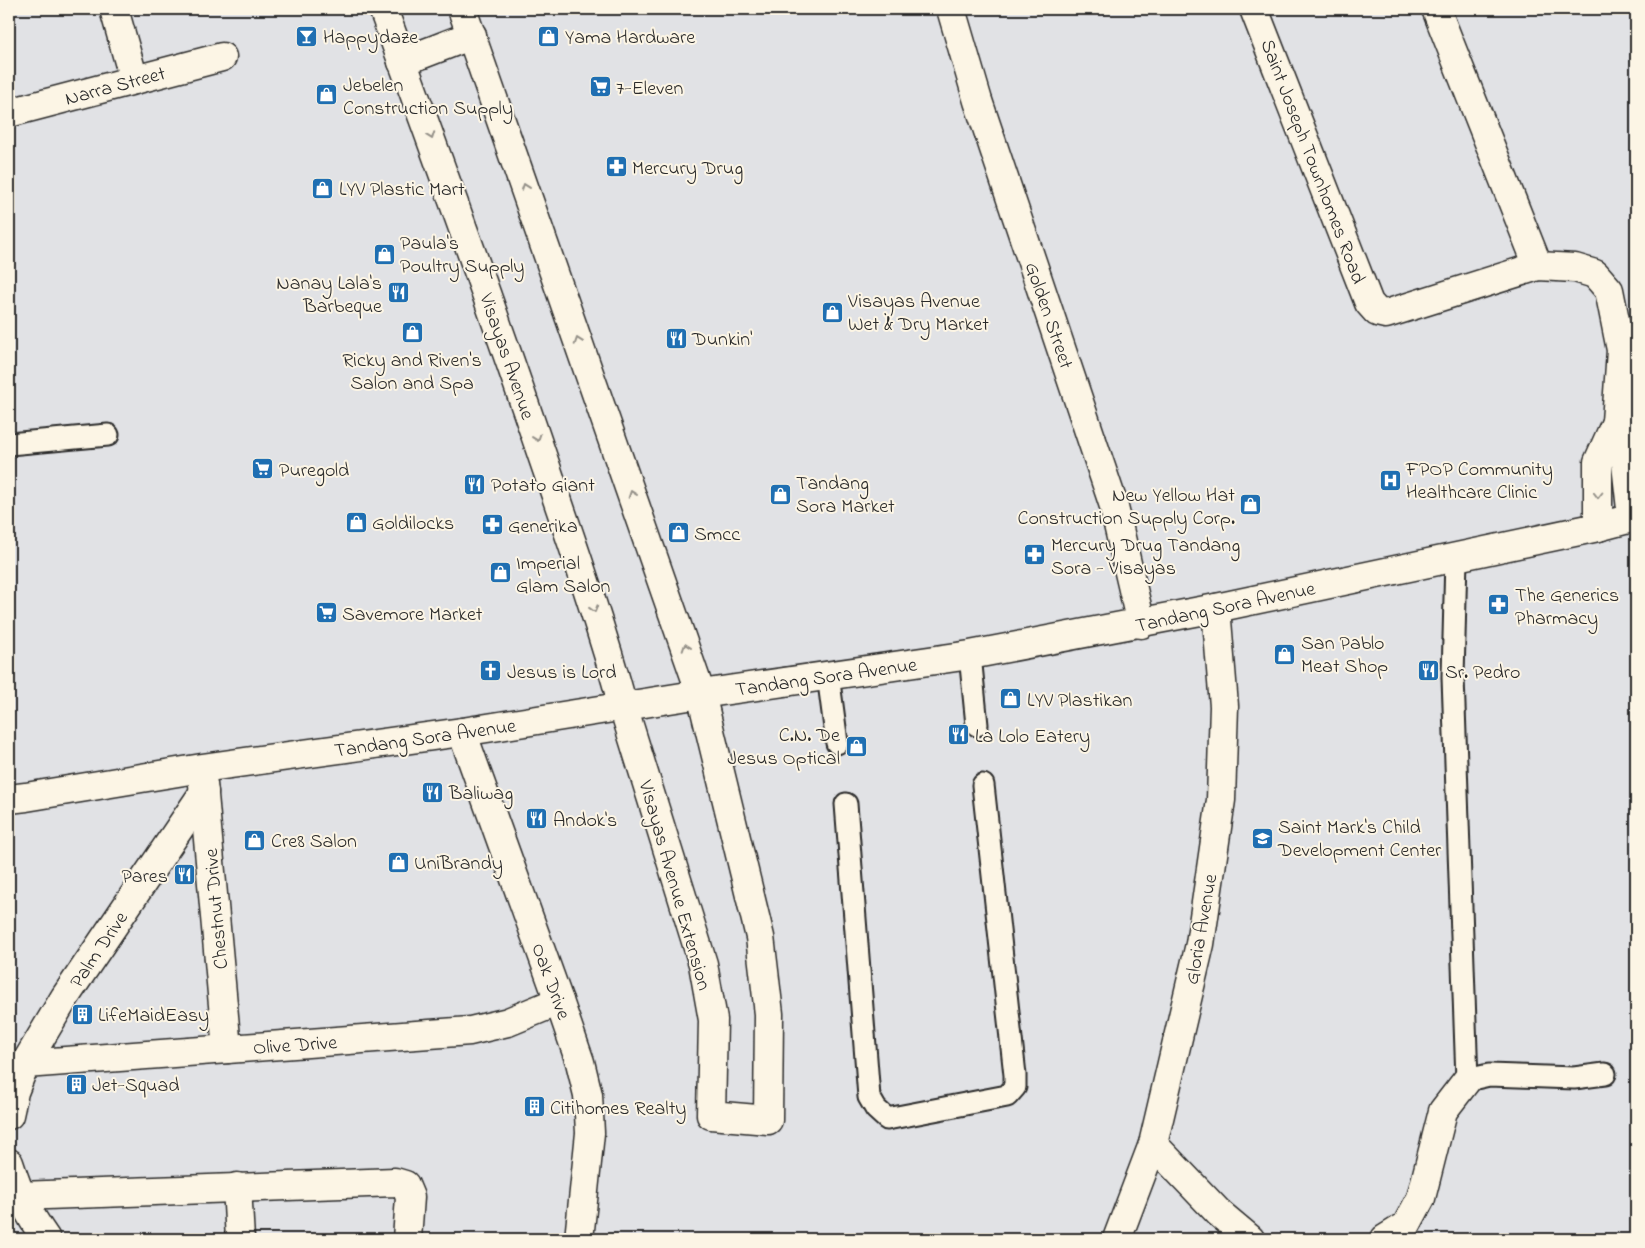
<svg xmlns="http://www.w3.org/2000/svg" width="1645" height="1248" viewBox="0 0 1645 1248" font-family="'Indie Flower',sans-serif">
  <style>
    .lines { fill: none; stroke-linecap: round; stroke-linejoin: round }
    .service-casing { stroke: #2b2b2b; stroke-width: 25 }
    .pedestrian-casing { stroke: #2b2b2b; stroke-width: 31 }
    .minor-casing { stroke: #2b2b2b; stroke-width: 31 }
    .secondary-casing { stroke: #2b2b2b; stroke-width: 31 }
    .service { stroke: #fcf5e5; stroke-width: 21 }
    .pedestrian { stroke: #fcf5e5; stroke-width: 28 }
    .minor { stroke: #fcf5e5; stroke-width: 28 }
    .secondary { stroke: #fcf5e5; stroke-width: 28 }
    .oneway { stroke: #949088 }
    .labels { text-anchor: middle; stroke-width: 4; stroke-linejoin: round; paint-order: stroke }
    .poi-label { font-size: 20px; fill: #2b2b2b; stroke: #fcf5e5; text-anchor: start }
    .street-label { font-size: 20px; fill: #2b2b2b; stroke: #fcf5e5 }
  </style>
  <rect width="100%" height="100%" fill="#e1e2e5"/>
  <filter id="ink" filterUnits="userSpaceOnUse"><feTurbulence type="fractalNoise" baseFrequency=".02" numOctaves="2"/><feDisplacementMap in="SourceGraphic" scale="10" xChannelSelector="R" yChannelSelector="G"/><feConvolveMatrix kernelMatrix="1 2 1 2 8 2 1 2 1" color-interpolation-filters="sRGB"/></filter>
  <g filter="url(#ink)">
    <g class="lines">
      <defs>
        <g id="service">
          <polyline points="9,444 108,435"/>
          <polyline points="1456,558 1453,677 1467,1080 1489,1075 1574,1078 1605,1074"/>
          <polyline points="970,655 977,725"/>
          <polyline points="828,675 837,743"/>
          <polyline points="846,804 869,1097 876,1109 887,1119 1007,1096 1015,1087 1015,1075 983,785"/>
        </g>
        <polyline id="pedestrian" points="623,706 703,964 713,1020 711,1115 768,1120 769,1014 760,937 701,694"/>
        <g id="minor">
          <polyline points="114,9 134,80"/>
          <polyline points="951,9 978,101 1113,503 1141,624"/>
          <polyline points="1254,9 1369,303 1377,312 1386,314 1538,266 1575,268 1595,274 1609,290 1621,350 1616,422 1625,455 1632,518"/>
          <polyline points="1436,9 1538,266"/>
          <polyline points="9,113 222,57"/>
          <polyline points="1598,527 1598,462 1616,422"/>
          <polyline points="462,732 559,1001 580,1062 588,1095 590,1133 579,1239"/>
          <polyline points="203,784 227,1049"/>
          <polyline points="25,1064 470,1031 508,1022 559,1001"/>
          <polyline points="9,1115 14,1092 25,1064 65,997 204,792"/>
          <polyline points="1153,1144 1219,1213 1250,1239"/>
          <path d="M 9,1163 C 19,1194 27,1212 46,1239"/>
          <polyline points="237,1187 240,1239"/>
          <polyline points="20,1196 395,1182 405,1185 410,1197 407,1239"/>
          <polyline points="1117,1239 1153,1144 1200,944 1221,800 1224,706 1216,608"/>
          <polyline points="1385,1239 1406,1226 1421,1198 1443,1111 1467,1080"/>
        </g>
        <g id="secondary">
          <path d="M 383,9 C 438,158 492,307 543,458 C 571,540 600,622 623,706"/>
          <polyline points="462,9 701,694"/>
          <polyline points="402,62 472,35"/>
          <polyline points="9,799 26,797 202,768 462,732 701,694 970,655 1216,608 1598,527 1636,517"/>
        </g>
      </defs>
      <use href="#service" class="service-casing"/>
      <use href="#pedestrian" class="pedestrian-casing"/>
      <use href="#minor" class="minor-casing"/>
      <use href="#secondary" class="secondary-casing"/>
      <use href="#service" class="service"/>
      <use href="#pedestrian" class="pedestrian"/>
      <use href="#minor" class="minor"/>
      <use href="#secondary" class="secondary"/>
    </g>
    <defs><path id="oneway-chevron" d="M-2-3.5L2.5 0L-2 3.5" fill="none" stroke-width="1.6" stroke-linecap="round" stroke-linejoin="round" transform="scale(1.25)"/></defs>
    <g class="oneway">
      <use href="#oneway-chevron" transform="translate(431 136) rotate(70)"/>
      <use href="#oneway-chevron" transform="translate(525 187) rotate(-109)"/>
      <use href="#oneway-chevron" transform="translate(578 341) rotate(-109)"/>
      <use href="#oneway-chevron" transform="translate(537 438) rotate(71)"/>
      <use href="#oneway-chevron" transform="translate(632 494) rotate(-109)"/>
      <use href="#oneway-chevron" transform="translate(1598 495) rotate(90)"/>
      <use href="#oneway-chevron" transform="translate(594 609) rotate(73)"/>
      <use href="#oneway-chevron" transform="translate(686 647) rotate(-109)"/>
    </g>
  </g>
  <defs>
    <symbol id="bar-square" viewBox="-11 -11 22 22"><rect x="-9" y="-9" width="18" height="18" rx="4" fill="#1f6fb2" stroke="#fcf5e5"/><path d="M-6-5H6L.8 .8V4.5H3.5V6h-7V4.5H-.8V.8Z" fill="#fff"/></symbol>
    <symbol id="shop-square" viewBox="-11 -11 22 22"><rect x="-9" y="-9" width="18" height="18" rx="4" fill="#1f6fb2" stroke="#fcf5e5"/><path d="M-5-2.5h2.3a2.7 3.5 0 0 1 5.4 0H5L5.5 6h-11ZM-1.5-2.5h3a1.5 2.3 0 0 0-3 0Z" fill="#fff"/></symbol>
    <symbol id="supermarket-square" viewBox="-11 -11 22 22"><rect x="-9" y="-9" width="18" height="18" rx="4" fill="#1f6fb2" stroke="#fcf5e5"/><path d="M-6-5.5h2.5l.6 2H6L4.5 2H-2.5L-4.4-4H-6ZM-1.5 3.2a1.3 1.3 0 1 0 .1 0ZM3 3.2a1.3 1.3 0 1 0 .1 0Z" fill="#fff"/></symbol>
    <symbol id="pharmacy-square" viewBox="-11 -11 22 22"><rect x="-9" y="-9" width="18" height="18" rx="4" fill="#1f6fb2" stroke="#fcf5e5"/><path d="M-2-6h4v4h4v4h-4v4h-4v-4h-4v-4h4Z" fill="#fff"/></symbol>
    <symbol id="restaurant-square" viewBox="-11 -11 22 22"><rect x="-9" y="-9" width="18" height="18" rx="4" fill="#1f6fb2" stroke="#fcf5e5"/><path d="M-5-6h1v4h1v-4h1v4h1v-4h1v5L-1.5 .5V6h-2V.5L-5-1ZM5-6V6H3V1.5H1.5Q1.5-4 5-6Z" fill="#fff"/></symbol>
    <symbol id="hospital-square" viewBox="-11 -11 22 22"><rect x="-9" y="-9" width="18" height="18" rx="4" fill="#1f6fb2" stroke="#fcf5e5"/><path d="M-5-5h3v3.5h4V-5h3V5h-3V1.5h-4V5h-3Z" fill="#fff"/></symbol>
    <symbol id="church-square" viewBox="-11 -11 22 22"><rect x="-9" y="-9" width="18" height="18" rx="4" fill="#1f6fb2" stroke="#fcf5e5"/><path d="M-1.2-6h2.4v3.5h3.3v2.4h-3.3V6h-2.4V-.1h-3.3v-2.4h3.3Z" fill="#fff"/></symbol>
    <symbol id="school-square" viewBox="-11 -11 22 22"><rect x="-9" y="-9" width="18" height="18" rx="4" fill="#1f6fb2" stroke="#fcf5e5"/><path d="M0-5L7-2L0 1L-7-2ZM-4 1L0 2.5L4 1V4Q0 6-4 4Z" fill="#fff"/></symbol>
    <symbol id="building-square" viewBox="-11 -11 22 22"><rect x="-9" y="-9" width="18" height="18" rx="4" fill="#1f6fb2" stroke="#fcf5e5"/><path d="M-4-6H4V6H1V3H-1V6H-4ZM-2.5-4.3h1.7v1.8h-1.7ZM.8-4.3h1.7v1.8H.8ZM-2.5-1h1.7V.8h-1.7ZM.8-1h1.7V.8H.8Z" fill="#fff"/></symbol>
  </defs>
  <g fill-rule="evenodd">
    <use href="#bar-square" x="294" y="24" width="25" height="25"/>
    <use href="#shop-square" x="536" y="24" width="25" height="25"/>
    <use href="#supermarket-square" x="588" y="74" width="25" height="25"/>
    <use href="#shop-square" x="314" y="82" width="25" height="25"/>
    <use href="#pharmacy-square" x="604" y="154" width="25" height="25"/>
    <use href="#shop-square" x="310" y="176" width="25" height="25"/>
    <use href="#shop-square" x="372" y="242" width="25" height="25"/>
    <use href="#restaurant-square" x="386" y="280" width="25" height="25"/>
    <use href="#shop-square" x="820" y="300" width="25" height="25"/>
    <use href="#shop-square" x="400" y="320" width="25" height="25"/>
    <use href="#restaurant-square" x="664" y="326" width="25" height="25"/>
    <use href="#supermarket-square" x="250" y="456" width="25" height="25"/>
    <use href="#hospital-square" x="1378" y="468" width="25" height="25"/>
    <use href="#restaurant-square" x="462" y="472" width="25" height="25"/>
    <use href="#shop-square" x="768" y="482" width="25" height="25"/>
    <use href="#shop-square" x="1238" y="492" width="25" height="25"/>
    <use href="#shop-square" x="344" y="510" width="25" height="25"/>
    <use href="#pharmacy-square" x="480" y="512" width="25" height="25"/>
    <use href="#shop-square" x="666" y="520" width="25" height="25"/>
    <use href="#pharmacy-square" x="1022" y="542" width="25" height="25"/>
    <use href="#shop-square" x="488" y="560" width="25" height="25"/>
    <use href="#pharmacy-square" x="1486" y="592" width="25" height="25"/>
    <use href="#supermarket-square" x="314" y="600" width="25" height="25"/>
    <use href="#shop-square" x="1272" y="642" width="25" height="25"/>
    <use href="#church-square" x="478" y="658" width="25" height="25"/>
    <use href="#restaurant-square" x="1416" y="658" width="25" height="25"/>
    <use href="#shop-square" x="998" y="686" width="25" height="25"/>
    <use href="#restaurant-square" x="946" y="722" width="25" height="25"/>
    <use href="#shop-square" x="844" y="734" width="25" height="25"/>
    <use href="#restaurant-square" x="420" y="780" width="25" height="25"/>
    <use href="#restaurant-square" x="524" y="806" width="25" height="25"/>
    <use href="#school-square" x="1250" y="826" width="25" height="25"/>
    <use href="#shop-square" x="242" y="828" width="25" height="25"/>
    <use href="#shop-square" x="386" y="850" width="25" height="25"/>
    <use href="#restaurant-square" x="172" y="862" width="25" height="25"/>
    <use href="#building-square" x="70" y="1002" width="25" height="25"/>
    <use href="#building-square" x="64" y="1072" width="25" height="25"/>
    <use href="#building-square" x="522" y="1094" width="25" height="25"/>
  </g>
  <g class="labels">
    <g class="poi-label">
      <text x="323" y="43">Happydaze</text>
      <text x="565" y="43">Yama Hardware</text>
      <text x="343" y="91">Jebelen<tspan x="343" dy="23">Construction Supply</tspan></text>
      <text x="616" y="94">7-Eleven</text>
      <text x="632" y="174">Mercury Drug</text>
      <text x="339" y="195">LYV Plastic Mart</text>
      <text x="400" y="249">Paula's<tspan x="400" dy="23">Poultry Supply</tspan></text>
      <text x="382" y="289" text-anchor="end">Nanay Lala's<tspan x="382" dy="23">Barbeque</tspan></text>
      <text x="848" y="307">Visayas Avenue<tspan x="848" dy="23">Wet &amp; Dry Market</tspan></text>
      <text x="692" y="345">Dunkin'</text>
      <text x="412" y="366" text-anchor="middle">Ricky and Riven's<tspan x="412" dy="23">Salon and Spa</tspan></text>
      <text x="1406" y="475">FPOP Community<tspan x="1406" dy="23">Healthcare Clinic</tspan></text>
      <text x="279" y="476">Puregold</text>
      <text x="796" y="489">Tandang<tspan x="796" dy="23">Sora Market</tspan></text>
      <text x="491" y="491">Potato Giant</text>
      <text x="1235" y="501" text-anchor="end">New Yellow Hat<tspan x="1235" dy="23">Construction Supply Corp.</tspan></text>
      <text x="372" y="529">Goldilocks</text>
      <text x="508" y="532">Generika</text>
      <text x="694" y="540">Smcc</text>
      <text x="1051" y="551">Mercury Drug Tandang<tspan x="1051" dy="23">Sora - Visayas</tspan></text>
      <text x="516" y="569">Imperial<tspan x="516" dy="23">Glam Salon</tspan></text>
      <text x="1515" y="601">The Generics<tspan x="1515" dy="23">Pharmacy</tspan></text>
      <text x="342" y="620">Savemore Market</text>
      <text x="1301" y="649">San Pablo<tspan x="1301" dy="23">Meat Shop</tspan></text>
      <text x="507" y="678">Jesus is Lord</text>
      <text x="1445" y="678">Sr. Pedro</text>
      <text x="1027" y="706">LYV Plastikan</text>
      <text x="840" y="741" text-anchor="end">C.N. De<tspan x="840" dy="23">Jesus Optical</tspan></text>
      <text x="975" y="742">La Lolo Eatery</text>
      <text x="449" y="799">Baliwag</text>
      <text x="553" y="826">Andok's</text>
      <text x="1278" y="833">Saint Mark's Child<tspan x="1278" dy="23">Development Center</tspan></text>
      <text x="271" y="847">Cre8 Salon</text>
      <text x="414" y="869">UniBrandy</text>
      <text x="168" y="882" text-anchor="end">Pares</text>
      <text x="98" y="1021">LifeMaidEasy</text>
      <text x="92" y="1091">Jet-Squad</text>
      <text x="550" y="1114">Citihomes Realty</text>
    </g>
    <g class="street-label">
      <text transform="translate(115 85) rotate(-15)" y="7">Narra Street</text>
      <text transform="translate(1314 161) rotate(69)" y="7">Saint Joseph Townhomes Road</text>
      <text transform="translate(1050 315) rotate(71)" y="7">Golden Street</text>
      <text transform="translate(508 356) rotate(71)" y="7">Visayas Avenue</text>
      <text transform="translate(1225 606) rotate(-12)" y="7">Tandang Sora Avenue</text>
      <text transform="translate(826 676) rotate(-8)" y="7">Tandang Sora Avenue</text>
      <text transform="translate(425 737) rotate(-8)" y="7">Tandang Sora Avenue</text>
      <text transform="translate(676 885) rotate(74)" y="7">Visayas Avenue Extension</text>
      <text transform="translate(215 909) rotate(-95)" y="7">Chestnut Drive</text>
      <text transform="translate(1200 929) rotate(-80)" y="7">Gloria Avenue</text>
      <text transform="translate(98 949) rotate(-56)" y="7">Palm Drive</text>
      <text transform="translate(552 981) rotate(70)" y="7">Oak Drive</text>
      <text transform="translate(295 1044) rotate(-4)" y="7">Olive Drive</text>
    </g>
  </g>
  <rect width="1645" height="1248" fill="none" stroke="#fcf5e5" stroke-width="30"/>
  <rect x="15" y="15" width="1615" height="1218" fill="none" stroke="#2b2b2b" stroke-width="2" filter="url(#ink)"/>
</svg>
